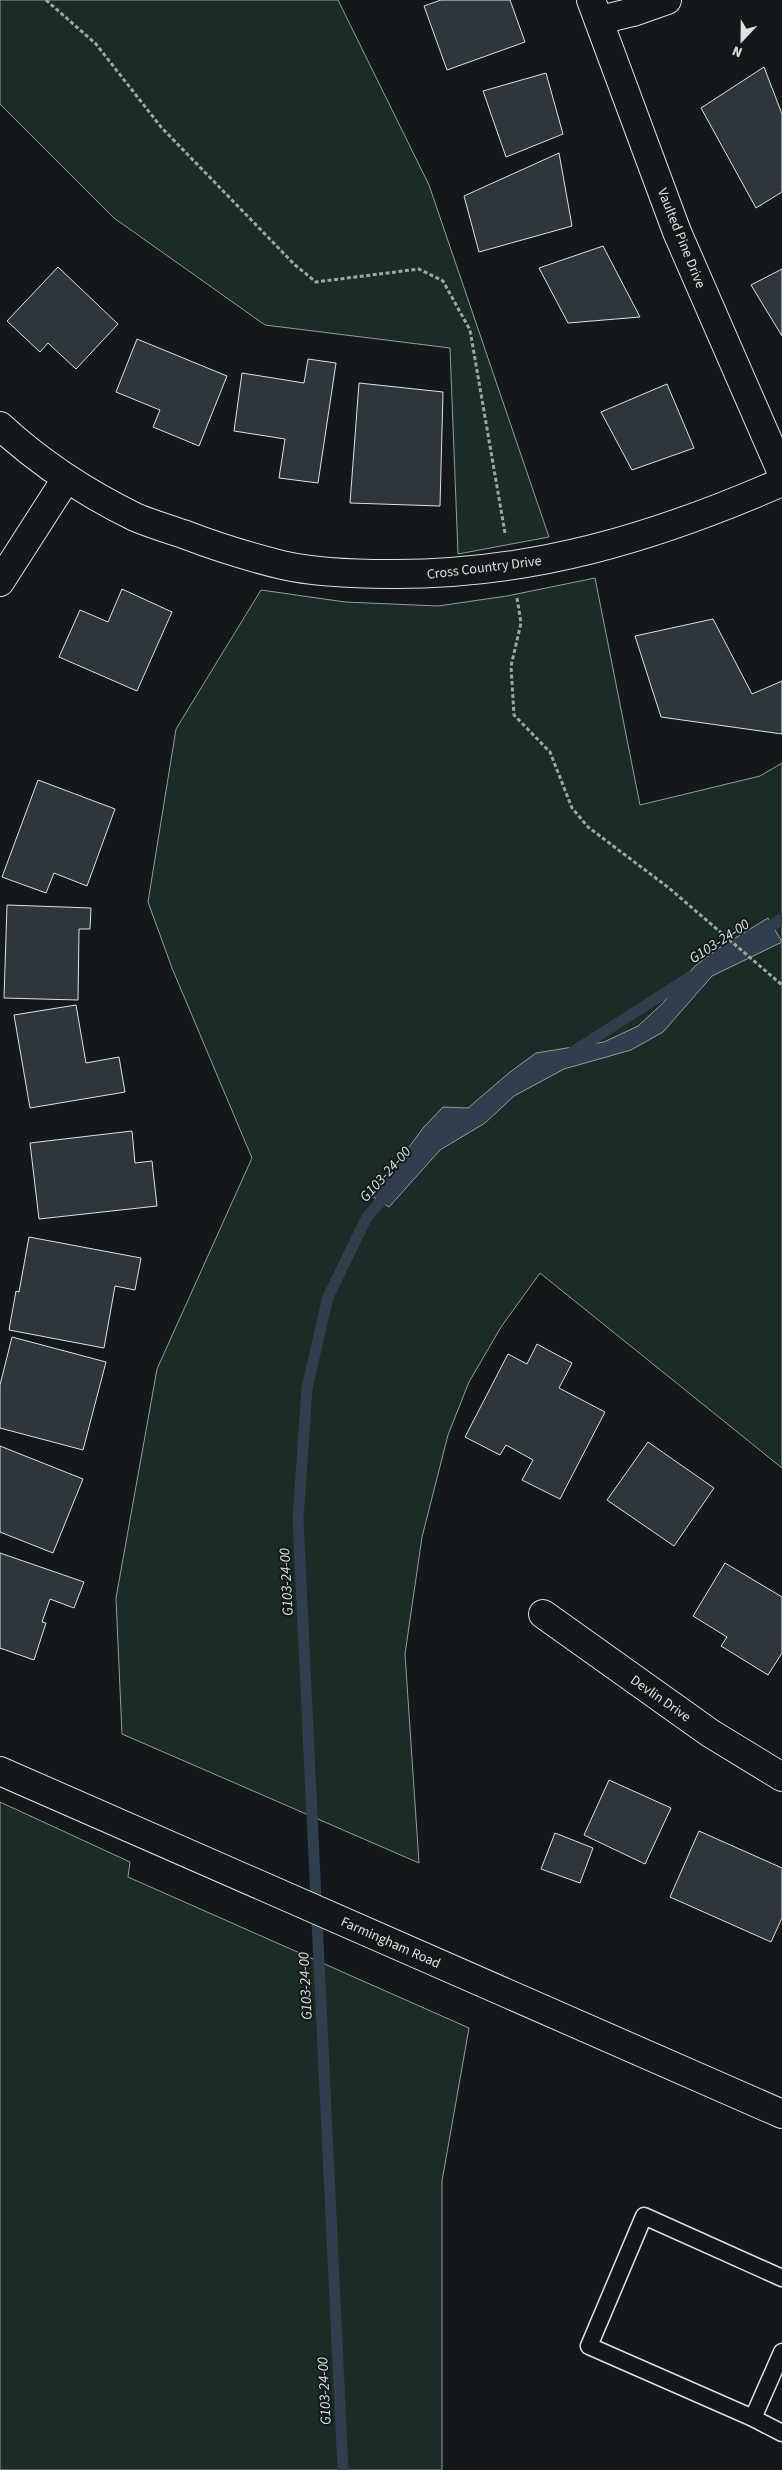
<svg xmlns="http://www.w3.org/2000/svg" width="782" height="2470" viewBox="0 0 782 2470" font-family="'Source Sans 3',sans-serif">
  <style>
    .green { fill: #1a2d24; stroke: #939e99 }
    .water { fill: #2f3f4d; stroke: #939e99 }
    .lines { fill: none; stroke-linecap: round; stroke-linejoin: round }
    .stream { stroke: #2f3f4d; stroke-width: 11 }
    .building { fill: #2c363c; stroke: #d8e6dc }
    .lane-casing { stroke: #d8e6dc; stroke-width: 19 }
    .street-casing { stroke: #d8e6dc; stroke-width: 30 }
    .secondary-casing { stroke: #d8e6dc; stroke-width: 30 }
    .path { stroke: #9da8a2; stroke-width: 3; stroke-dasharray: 4 2.5; stroke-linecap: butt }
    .lane { stroke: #14181c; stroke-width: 16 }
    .street { stroke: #14181c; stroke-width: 28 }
    .secondary { stroke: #14181c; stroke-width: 28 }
    .labels { text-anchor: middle; stroke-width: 4; stroke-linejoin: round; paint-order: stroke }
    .street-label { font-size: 14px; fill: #d8e6dc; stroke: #14181c }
    .water-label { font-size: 15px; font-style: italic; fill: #d8e6dc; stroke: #14181c }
  </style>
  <rect width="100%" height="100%" fill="#14181c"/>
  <g class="green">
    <polygon points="0,0 338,0 429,185 549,537 458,554 450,348 265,325 114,218 0,104"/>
    <polygon points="595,578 640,805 760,776 782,763 782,1468 540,1273 501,1327 469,1382 448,1435 422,1537 405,1654 419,1863 122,1734 116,1598 157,1369 252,1158 172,968 148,902 176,729 261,590 345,602 438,606 507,596"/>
    <polygon points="0,1802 130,1862 128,1877 469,2028 442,2181 442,2470 0,2470"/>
  </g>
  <polygon class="water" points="768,918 782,942 712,976 663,1032 631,1050 564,1069 514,1096 485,1123 440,1150 389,1207 372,1196 424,1127 443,1107 468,1108 510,1072 536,1053 604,1042 638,1026 661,1005 695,966 719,948"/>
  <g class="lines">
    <g class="stream">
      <polyline points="761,932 782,919"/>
      <polyline points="571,1053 690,977"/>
      <polyline points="343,2470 298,1519 307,1388 328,1297 367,1217 390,1191"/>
    </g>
  </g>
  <g class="building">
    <polygon points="441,0 510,0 525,42 447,70 424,6"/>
    <polygon points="764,67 782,114 782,192 756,208 701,108"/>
    <polygon points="546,73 563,134 506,157 483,91"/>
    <polygon points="559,153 572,226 479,252 464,196"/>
    <polygon points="603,246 640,317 568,323 539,268"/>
    <polygon points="58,267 118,324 76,369 48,343 40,352 7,321"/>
    <polygon points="782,269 782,336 751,285"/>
    <polygon points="137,339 227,376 199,446 153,427 160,410 116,392"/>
    <polygon points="308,359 336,363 318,483 279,478 285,439 234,431 242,373 304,383"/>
    <polygon points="359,383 443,392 440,506 350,503"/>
    <polygon points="667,384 694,448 632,470 601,412"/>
    <polygon points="122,589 172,612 137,691 59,657 80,610 108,622"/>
    <polygon points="713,619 752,694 782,681 782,734 661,717 635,636"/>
    <polygon points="38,780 115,809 87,886 54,873 46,893 2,877"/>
    <polygon points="7,905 91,908 90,929 79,929 78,1000 4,998"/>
    <polygon points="76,1005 86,1063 119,1057 125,1092 30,1108 14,1015"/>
    <polygon points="132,1131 135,1163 152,1161 157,1206 39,1219 30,1143"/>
    <polygon points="29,1237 141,1258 135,1290 115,1286 104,1348 9,1330 16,1291 19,1292"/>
    <polygon points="12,1337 106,1362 83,1450 0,1428 0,1385"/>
    <polygon points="537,1344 572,1363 559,1388 605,1412 560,1499 522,1480 533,1460 506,1445 500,1455 465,1437 508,1354 527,1364"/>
    <polygon points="648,1442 714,1488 674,1546 607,1500"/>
    <polygon points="0,1446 83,1479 53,1553 0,1532"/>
    <polygon points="0,1553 84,1582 74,1608 50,1599 42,1622 46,1623 34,1660 0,1648"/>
    <polygon points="725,1563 782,1597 782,1653 768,1675 721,1646 727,1637 693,1616"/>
    <polygon points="609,1780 671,1808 645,1864 584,1835"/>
    <polygon points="699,1831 782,1868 782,1918 771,1942 670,1897"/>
    <polygon points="555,1833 593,1848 580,1883 541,1869"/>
  </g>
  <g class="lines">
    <defs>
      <g id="lane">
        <polyline points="782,2352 753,2418 782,2433"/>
        <polyline points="753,2418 589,2346 644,2216 782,2278"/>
      </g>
      <g id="street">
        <polyline points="591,0 677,232 782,473"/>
        <polyline points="600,20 633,12 667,0"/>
        <path d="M 0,426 C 40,463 86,493 135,517 C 151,524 169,529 186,535 C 217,547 250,557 282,565 C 317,573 355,574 390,574 C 531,575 654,538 782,482"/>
        <polyline points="0,582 66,479"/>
        <polyline points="543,1614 710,1733 782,1777"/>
      </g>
      <polyline id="secondary" points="0,1771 782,2114"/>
    </defs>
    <use href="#lane" class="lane-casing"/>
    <use href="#street" class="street-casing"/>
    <use href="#secondary" class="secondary-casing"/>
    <g class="path">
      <polyline points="46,0 96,44 161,127 295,265 316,282 419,269 443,281 470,330 505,533"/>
      <polyline points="517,598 521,623 511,666 514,715 550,752 572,808 588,827 669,888 782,985"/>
    </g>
    <use href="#lane" class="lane"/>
    <use href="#street" class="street"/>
    <use href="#secondary" class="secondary"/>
  </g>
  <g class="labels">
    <g class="street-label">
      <text transform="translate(682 238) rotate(68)" y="5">Vaulted Pine Drive</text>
      <text transform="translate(484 567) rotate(-7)" y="5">Cross Country Drive</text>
      <text transform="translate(661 1698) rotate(35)" y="5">Devlin Drive</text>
      <text transform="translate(391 1942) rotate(24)" y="5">Farmingham Road</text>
    </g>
    <g class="water-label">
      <text transform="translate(719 941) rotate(-33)" y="5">G103-24-00</text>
      <text transform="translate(385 1174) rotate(-48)" y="5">G103-24-00</text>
      <text transform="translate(286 1582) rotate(-93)" y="5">G103-24-00</text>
      <text transform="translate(305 1986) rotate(-93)" y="5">G103-24-00</text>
      <text transform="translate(324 2391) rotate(-93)" y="5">G103-24-00</text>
    </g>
  </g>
  <g transform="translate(742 40) rotate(202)" stroke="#14181c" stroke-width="4" paint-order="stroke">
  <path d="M0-4L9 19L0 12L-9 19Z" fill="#d8e6dc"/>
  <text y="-8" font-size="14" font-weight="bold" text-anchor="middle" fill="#d8e6dc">N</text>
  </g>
</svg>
